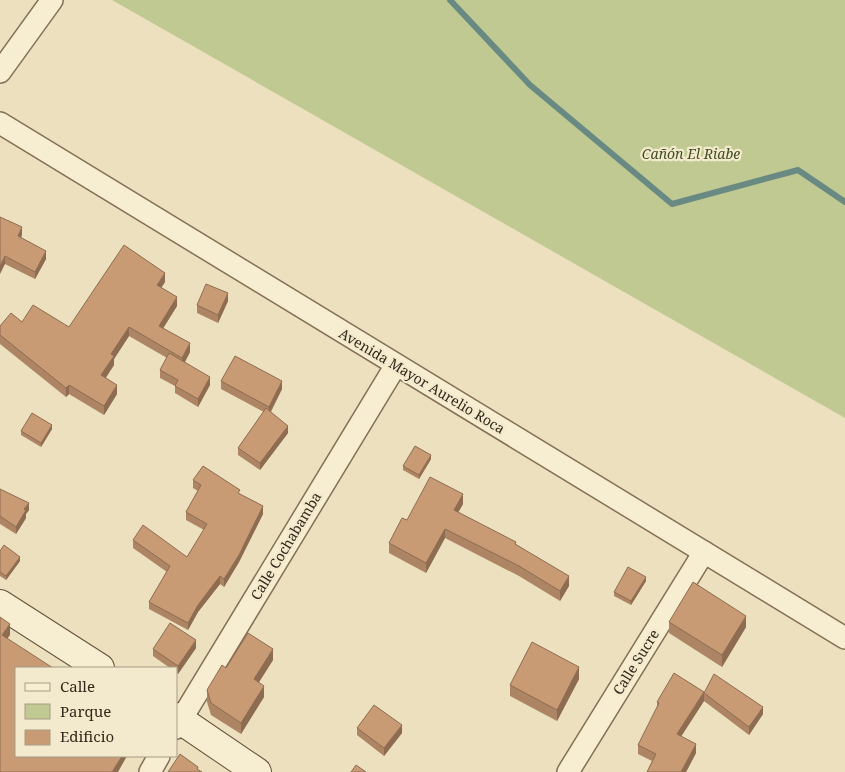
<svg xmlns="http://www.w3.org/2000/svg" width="845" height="772" viewBox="0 0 845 772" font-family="'Noto Serif',serif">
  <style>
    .green { fill: #c0c992 }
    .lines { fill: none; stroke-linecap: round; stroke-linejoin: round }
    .stream { stroke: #698a83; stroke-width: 6 }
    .street-casing { stroke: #837057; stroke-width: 24 }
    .secondary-casing { stroke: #64513b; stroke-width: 30 }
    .street { stroke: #f7edd0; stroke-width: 21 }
    .secondary { stroke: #f7edd0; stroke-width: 28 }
    .wall { fill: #ad8564 }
    .shaded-wall { fill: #8d6c51 }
    .building { fill: #c99b74; stroke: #8d6c51 }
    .labels { text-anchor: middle; stroke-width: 4.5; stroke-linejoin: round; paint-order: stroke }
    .park-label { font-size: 14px; font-style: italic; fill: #424e23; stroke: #f3eacd }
    .street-label { font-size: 14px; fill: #33281b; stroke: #f3eacd }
  </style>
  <rect width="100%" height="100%" fill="#ece0be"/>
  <polygon class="green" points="112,0 845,0 845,418"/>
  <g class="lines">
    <polyline class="stream" points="450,0 530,85 672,204 798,170 845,202"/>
    <defs>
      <g id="street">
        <polyline points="0,72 52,0"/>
        <polyline points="0,123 845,638"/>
        <polyline points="176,728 396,365"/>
        <polyline points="150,772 159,756"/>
        <polyline points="568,772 704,552"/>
      </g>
      <g id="secondary">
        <polyline points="0,604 100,668"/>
        <polyline points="176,717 257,772"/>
      </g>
    </defs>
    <use href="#street" class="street-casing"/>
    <use href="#secondary" class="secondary-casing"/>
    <use href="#street" class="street"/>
    <use href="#secondary" class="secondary"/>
  </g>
  <g class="wall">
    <polygon points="0,217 22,235 21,237 46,259 35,279 5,264"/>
    <polygon points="165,282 161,288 177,306 163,328 190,352 185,362 210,385 198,407 175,393 175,386 160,378 160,370 167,358 129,336 114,359 114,365 106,378 117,394 104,415 69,394 66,397 0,344 0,326 69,327"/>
    <polygon points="228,301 218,323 197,313 197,305"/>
    <polygon points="221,381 282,389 271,412 288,433 260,470 238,455 238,448 264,412 221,389"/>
    <polygon points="52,429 41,447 21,435 21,431"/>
    <polygon points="431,459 419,479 403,470 403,466"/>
    <polygon points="193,480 240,494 263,514 239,562 224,587 220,584 198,612 188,630 149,609 149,602 167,572 133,548 133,540 187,557 204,530 186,520 186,512 198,491 193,488"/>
    <polygon points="0,489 29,510 26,514 26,518 16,534 0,524"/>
    <polygon points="463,504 458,512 516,544 569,586 560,601 519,576 445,538 426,573 389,553 389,543 407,520"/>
    <polygon points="0,551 20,561 6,580 0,576"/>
    <polygon points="646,581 631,605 614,596 614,592"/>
    <polygon points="669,622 746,627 722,667 669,633"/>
    <polygon points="196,648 178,674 176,672 176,668 170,668 153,656 153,649"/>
    <polygon points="273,660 259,682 264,697 241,734 211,715 207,702 207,690 226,668"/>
    <polygon points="579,679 557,721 510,696 510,685"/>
    <polygon points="704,693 763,714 749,735 704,701 681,736 696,753 686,772 647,772 652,761 638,754 638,745 657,708 657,702"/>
    <polygon points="357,728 402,733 384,756 357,735"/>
  </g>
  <g class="shaded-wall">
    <polygon points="22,227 22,235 18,243 18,236"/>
    <polygon points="46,251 46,259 35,279 35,272"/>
    <polygon points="5,256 5,264 0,274 0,266"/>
    <polygon points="165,273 165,282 157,294 157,285"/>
    <polygon points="228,293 228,301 218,323 218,315"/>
    <polygon points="177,297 177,306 159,335 159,326"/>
    <polygon points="129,327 129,336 114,359 114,365 101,384 101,375 111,354"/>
    <polygon points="190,343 190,352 182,367 182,358"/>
    <polygon points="210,377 210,385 198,407 198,399"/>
    <polygon points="282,381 282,389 269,414 269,407"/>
    <polygon points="69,385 69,394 66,397 66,388"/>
    <polygon points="117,385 117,394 104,415 104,406"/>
    <polygon points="52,425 52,429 41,447 41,443"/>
    <polygon points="288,426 288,433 260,470 260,463"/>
    <polygon points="431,455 431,459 419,479 419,475"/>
    <polygon points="463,494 463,504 454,520 454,510"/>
    <polygon points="29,503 29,510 26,514 26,518 16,534 16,527 24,509"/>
    <polygon points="263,506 263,514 239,562 224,587 224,579"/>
    <polygon points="445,529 445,538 426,573 426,563"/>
    <polygon points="20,557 20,561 6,580 6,576"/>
    <polygon points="220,576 220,584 198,612 188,630 188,623 198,605"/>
    <polygon points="569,576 569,586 560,601 560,591"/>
    <polygon points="646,577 646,581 631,605 631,601"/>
    <polygon points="746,616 746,627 722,667 722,655"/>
    <polygon points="10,624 10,635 2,646 2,635"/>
    <polygon points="196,640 196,648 178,674 178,666"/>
    <polygon points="273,649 273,660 254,690 254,679"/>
    <polygon points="579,667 579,679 557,721 557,710"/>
    <polygon points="264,686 264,697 241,734 241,723"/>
    <polygon points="704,692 704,701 677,743 677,734"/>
    <polygon points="763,707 763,714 749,735 749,727"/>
    <polygon points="402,725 402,733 384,756 384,748"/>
    <polygon points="696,744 696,753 686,772 681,772"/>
    <polygon points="122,756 127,756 118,772 112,772"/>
  </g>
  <g class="building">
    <polygon points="0,217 22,227 18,236 46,251 35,272 5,256 0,266"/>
    <polygon points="124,245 165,273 157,285 177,297 159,326 190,343 182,358 129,327 111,354 114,356 101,375 117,385 104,406 69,385 66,388 0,335 0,326 11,313 22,322 33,305 69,327"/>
    <polygon points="206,284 228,293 218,315 197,305"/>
    <polygon points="169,353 210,377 198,399 175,386 178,380 160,370"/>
    <polygon points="235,356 282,381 269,407 221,381"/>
    <polygon points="266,408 288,426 260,463 238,448"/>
    <polygon points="32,413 52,425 41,443 21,431"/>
    <polygon points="415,446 431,455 419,475 403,466"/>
    <polygon points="203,466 240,490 238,493 263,506 239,555 224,579 220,576 198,605 188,623 149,602 170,566 133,540 143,525 187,557 207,524 186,512 201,485 193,480"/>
    <polygon points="430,477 463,494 454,510 516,542 515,544 569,576 560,591 519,566 445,529 426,563 389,543 402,518 407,520"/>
    <polygon points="0,489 29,503 24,509 26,510 16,527 0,516"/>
    <polygon points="4,545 20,557 6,576 0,572 0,551"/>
    <polygon points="628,567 646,577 631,601 614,592"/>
    <polygon points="693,582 746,616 722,655 669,622"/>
    <polygon points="0,617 10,624 2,635 53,668 16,668 16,756 122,756 112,772 0,772"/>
    <polygon points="170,623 196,640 178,666 153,649"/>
    <polygon points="248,633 273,649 254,679 264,686 241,723 211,703 207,690 222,665 226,668"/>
    <polygon points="532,642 579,667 557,710 510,685"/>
    <polygon points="674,673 704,692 677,734 696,744 681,772 647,772 656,754 638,745 659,703 657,702"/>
    <polygon points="714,674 763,707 749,727 704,693"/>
    <polygon points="374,705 402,725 384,748 357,728"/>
    <polygon points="180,754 198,767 197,769 202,772 168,772"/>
    <polygon points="356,765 366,772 351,772"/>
  </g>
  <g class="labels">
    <g class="park-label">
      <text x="691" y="159">Cañón El Riabe</text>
    </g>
    <g class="street-label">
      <text transform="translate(422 381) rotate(31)" y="5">Avenida Mayor Aurelio Roca</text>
      <text transform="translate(286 546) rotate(-59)" y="5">Calle Cochabamba</text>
      <text transform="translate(636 662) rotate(-58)" y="5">Calle Sucre</text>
    </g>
  </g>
  <rect x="15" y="667" width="162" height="90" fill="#f3eacd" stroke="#a69c86"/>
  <rect x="25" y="683" width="25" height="8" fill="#f7edd0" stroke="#a69c86"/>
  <text x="60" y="692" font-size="15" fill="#33281b">Calle</text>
  <rect x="25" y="704" width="25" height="15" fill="#c0c992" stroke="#a69c86"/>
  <text x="60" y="717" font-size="15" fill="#33281b">Parque</text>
  <rect x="25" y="730" width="25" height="15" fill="#c99b74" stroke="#a69c86"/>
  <text x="60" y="742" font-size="15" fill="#33281b">Edificio</text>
</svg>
